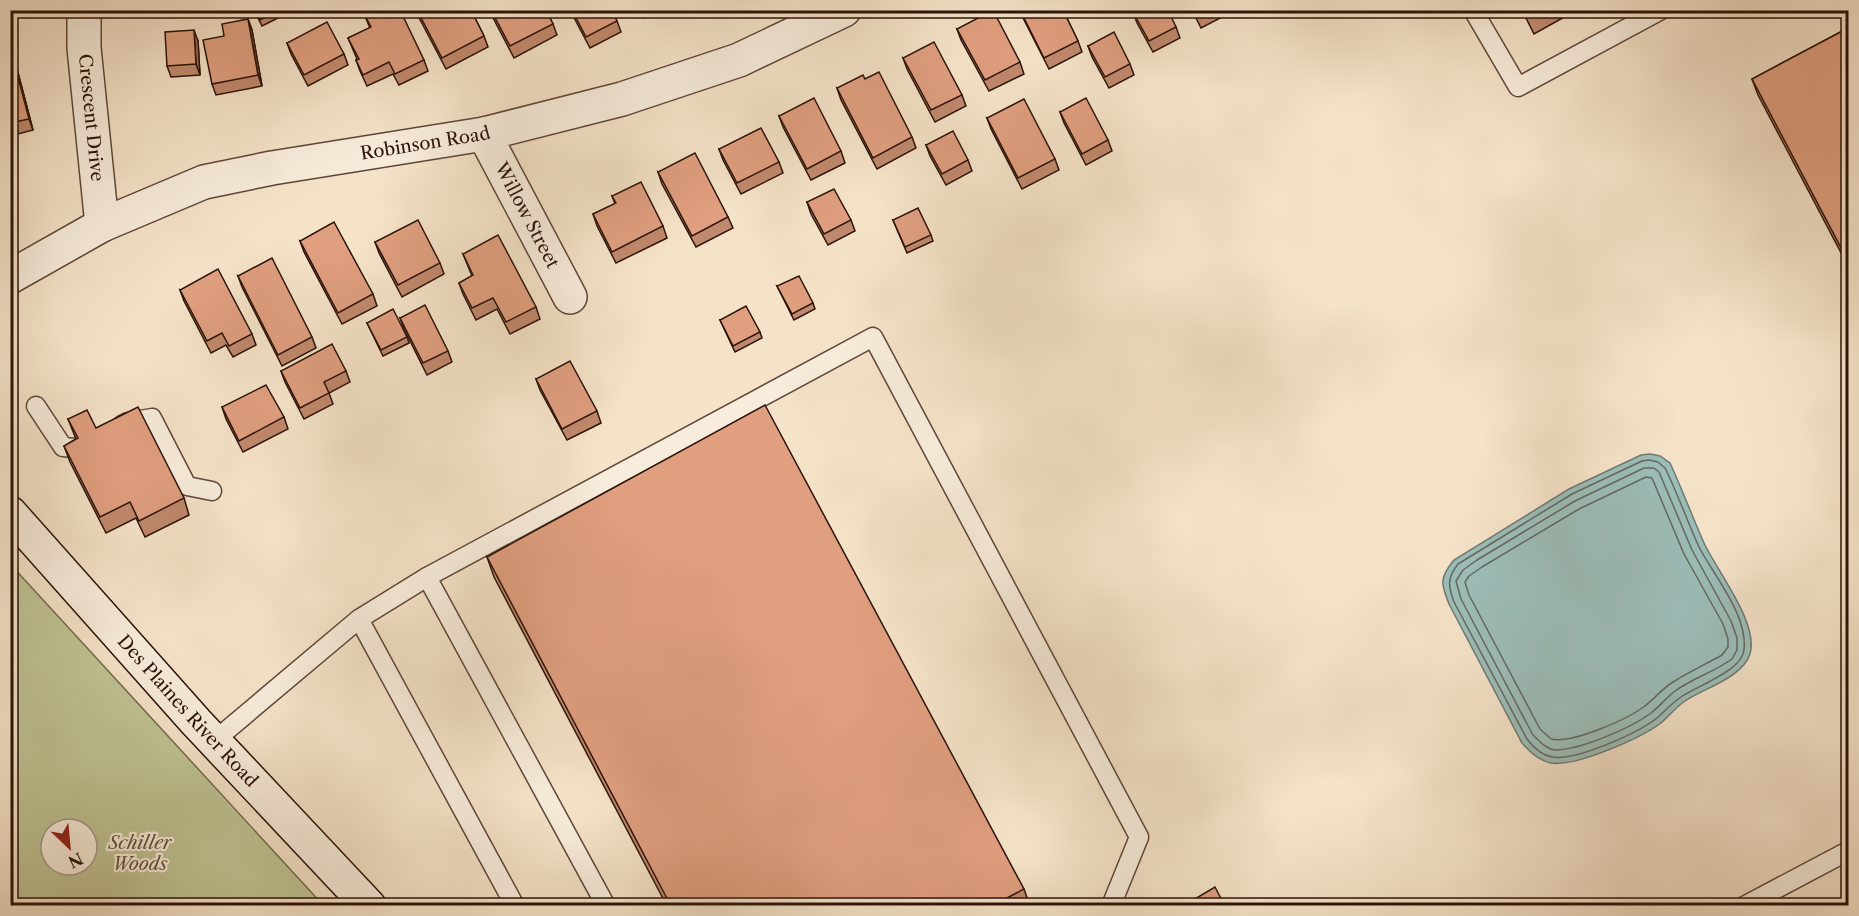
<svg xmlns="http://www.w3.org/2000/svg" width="1859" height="916" viewBox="0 0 1859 916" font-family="'Libre Caslon Text',serif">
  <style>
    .green { fill: #bfc394; stroke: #756a4e; stroke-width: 1.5; fill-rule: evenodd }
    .water { fill: #9cbeb9; stroke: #6f7973; stroke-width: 1.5 }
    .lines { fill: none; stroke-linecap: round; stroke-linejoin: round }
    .shore { stroke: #646861; stroke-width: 1.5 }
    .service-casing { stroke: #5e4639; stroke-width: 21 }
    .minor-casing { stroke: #5e4639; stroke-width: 36 }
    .secondary-casing { stroke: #2b1209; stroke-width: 36 }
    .service { stroke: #f8eddc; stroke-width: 18 }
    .minor { stroke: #f8eddc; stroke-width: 33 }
    .secondary { stroke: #f8eddc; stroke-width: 33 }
    .wall { fill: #c1896d; stroke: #2b1209; stroke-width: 1.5 }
    .shaded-wall { fill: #9d6f59; stroke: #2b1209; stroke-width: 1.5 }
    .building { fill: #e09f7f; stroke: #2b1209; stroke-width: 1.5 }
    .labels { text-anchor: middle; stroke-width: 4.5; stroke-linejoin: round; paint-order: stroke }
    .street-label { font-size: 18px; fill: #2b1209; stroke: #f8eddc }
    .park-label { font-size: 18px; font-style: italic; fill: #5f503a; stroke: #f8eddc }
  </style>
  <rect width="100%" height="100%" fill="#f5e3c9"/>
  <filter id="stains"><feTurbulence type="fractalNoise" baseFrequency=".00333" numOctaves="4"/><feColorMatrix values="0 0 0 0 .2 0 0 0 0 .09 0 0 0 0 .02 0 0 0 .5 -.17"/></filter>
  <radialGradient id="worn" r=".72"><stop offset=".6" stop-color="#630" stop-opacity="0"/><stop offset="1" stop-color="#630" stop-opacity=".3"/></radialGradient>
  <path class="green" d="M 11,565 L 323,905 L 11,905 ZM 51,829 L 87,829 L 87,865 L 51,865 Z"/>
  <path class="water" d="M 1650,454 L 1660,456 L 1670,463 C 1682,489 1692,516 1704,543 C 1717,571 1759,623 1750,654 C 1742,678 1704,688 1685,701 C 1676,707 1669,716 1661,723 C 1641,738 1576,767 1551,763 C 1538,760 1530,752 1522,743 L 1449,604 C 1441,584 1439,578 1454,560 L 1569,489 L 1641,455 Z"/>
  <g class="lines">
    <g class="shore">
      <path d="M 1649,460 L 1658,462 L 1665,468 C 1678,494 1687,521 1699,547 C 1714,576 1748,615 1744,650 C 1742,671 1698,685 1681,697 C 1672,703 1665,711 1657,718 C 1638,733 1576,761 1552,757 C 1541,755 1533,747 1527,739 L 1454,602 C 1448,586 1447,578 1458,564 L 1572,494 L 1642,461 Z"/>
      <path d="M 1644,468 L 1654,468 L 1659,472 L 1692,550 L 1731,621 L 1737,638 L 1737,650 L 1732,659 C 1714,672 1693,678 1675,691 C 1666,698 1659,707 1651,713 C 1631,728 1580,750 1555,750 C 1546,749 1539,741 1533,735 L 1461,599 L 1456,581 L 1463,570 L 1477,560 L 1575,501 Z"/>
      <path d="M 1646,477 L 1652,478 L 1684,554 L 1723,624 L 1728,639 L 1728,647 L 1722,655 C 1706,664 1689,672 1673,682 C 1663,688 1655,698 1645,706 C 1628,719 1572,744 1551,739 L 1540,729 L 1469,595 L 1465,582 L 1469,576 L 1482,567 L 1579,509 Z"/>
    </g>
    <defs>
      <g id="service">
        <polyline points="1473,10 1518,87 1661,10"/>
        <polyline points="36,406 63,447 75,448 80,446"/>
        <polyline points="122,425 128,422 152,418 187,486 212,491"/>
        <polyline points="427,577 606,906"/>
        <polyline points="214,741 359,619"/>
        <polyline points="515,906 359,619 427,577 873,337 1139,837 1111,906"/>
        <polyline points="1744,906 1848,851"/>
      </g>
      <g id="minor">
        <path id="s1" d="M 84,10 L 84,48 L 102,225"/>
        <path id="s2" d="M 484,134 L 570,297"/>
        <path id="s3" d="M 10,277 L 102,225 L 204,182 L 272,168 L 484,134 L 622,99 L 739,60 L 844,10"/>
      </g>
      <g id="secondary">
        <path id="s4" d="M 10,513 L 196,722 L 369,906"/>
      </g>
    </defs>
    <use href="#service" class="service-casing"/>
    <use href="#minor" class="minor-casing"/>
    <use href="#secondary" class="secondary-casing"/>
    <use href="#service" class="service"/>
    <use href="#minor" class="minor"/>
    <use href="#secondary" class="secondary"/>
  </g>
  <g class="wall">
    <polygon points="254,10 287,10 288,13 262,26"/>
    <polygon points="415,10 471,10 484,36 488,47 446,69"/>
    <polygon points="489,10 546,10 553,24 557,35 514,58"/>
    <polygon points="570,10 612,10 617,21 621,32 590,48"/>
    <polygon points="641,10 658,10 645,18"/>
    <polygon points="1019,10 1063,10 1078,41 1082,52 1049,69"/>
    <polygon points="1081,10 1097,10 1084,17"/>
    <polygon points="1192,10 1229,10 1230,13 1201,28"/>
    <polygon points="1522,10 1577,10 1534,34"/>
    <polygon points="363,12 424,60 428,71 399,85 393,74 367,86 360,71 356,60 357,59 348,38 370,28"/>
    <polygon points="1133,12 1176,27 1180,38 1153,52 1137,23"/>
    <polygon points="248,19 252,30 262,86 216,95 212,84 224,36"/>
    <polygon points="1848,28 1848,266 1758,95 1752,79"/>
    <polygon points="957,29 1020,62 1024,74 989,91 961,40"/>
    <polygon points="198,41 200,75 171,77 167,66"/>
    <polygon points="287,43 344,54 348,65 308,86 291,54"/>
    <polygon points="1088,46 1130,64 1134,75 1109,88 1092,57"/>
    <polygon points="10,58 13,58 17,69 33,130 10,136"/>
    <polygon points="903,58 962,95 966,106 935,122 907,69"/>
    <polygon points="837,88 912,137 916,148 877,169 841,100"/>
    <polygon points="1060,112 1108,140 1112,151 1086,165 1064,123"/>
    <polygon points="779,116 841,151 845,163 811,180 783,127"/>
    <polygon points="987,118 1055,159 1059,170 1022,189 991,129"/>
    <polygon points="926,145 968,160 972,171 946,185 930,156"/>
    <polygon points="719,149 779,162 783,173 741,194 723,160"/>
    <polygon points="658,172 728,217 733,228 696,247 662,184"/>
    <polygon points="612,196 663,226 667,238 616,263 597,226 593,214 615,204"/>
    <polygon points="807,202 851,220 855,231 828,245 811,214"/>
    <polygon points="10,206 14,214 10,216"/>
    <polygon points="893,220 931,235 933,241 907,253"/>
    <polygon points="300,241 373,294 377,306 342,324 304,252"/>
    <polygon points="375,242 440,263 444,274 402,297 379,253"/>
    <polygon points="463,254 536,307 540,319 510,334 497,309 476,320 463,294 459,283 472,276"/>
    <polygon points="238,276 312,337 316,348 282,366 242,287"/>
    <polygon points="777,286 813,303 815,309 794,320"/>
    <polygon points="180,290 252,334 256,345 233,357 226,345 211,353 184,301"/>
    <polygon points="400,318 448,351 452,362 427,375 404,329"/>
    <polygon points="720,320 760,332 762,338 735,352"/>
    <polygon points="367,323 407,337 409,343 383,356"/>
    <polygon points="281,371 346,371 350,382 329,393 333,404 304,419 285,382"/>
    <polygon points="536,379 597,411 601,423 567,440 540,390"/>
    <polygon points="222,407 284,417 288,429 243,452 226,419"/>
    <polygon points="68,419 96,428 184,498 189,515 145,537 136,518 106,533 70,462 64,446 76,439"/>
    <polygon points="487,557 1024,889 1030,906 667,906 494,577"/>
  </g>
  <g class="shaded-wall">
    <polygon points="248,19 252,30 262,86 258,75"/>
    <polygon points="194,30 198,41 200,75 196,64"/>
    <polygon points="13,58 17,69 33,130 29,119"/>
  </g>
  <g class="building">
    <polygon points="255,10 279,10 260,20"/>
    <polygon points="365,10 400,10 424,60 395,74 389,62 363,75 356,60 359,59 348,38 371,27 363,12"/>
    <polygon points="417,10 471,10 484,36 442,58"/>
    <polygon points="491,10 546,10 553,24 510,46"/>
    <polygon points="572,10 612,10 617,21 586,37"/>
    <polygon points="993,10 1020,62 985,80 957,29"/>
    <polygon points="1020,10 1063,10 1078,41 1044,58"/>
    <polygon points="1136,10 1168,10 1176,27 1149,41 1133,12"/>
    <polygon points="1194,10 1209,10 1197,16"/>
    <polygon points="248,19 258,75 212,84 203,40 224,36 222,24"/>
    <polygon points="327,22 344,54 304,75 287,43"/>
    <polygon points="1848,28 1848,261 1752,79"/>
    <polygon points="194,30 196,64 167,66 165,32"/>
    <polygon points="1114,32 1130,64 1105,77 1088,46"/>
    <polygon points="934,42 962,95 931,110 903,58"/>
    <polygon points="10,58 13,58 29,119 10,123"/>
    <polygon points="879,72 912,137 873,158 837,88 863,75 865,79"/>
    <polygon points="814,98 841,151 807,169 779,116"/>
    <polygon points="1086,98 1108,140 1082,154 1060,112"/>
    <polygon points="1024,99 1055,159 1018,178 987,118"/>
    <polygon points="761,128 779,162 737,183 719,149"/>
    <polygon points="953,131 968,160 942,174 926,145"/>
    <polygon points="695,153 728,217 692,236 658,172"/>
    <polygon points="641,182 663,226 612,252 593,214 616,203 612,196"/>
    <polygon points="834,189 851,220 824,234 807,202"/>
    <polygon points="918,208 931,235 905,247 893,220"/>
    <polygon points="418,220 440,263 398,285 375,242"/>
    <polygon points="334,222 373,294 338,313 300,241"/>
    <polygon points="498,235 536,307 506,322 493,298 472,308 459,283 473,275 463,254"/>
    <polygon points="272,258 312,337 278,355 238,276"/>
    <polygon points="218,269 252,334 229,346 222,333 207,341 180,290"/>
    <polygon points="799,276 813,303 792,314 777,286"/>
    <polygon points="425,305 448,351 423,363 400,318"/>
    <polygon points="746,306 760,332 733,346 720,320"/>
    <polygon points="393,309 407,337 381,350 367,323"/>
    <polygon points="332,344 346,371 324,382 329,393 300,408 281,371"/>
    <polygon points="570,361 597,411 562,429 536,379"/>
    <polygon points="266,385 284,417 239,441 222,407"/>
    <polygon points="765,405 1024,889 992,906 671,906 487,557"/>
    <polygon points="138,407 184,498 139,521 130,502 100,517 64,446 78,438 68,419 87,410 96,428"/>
    <polygon points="1215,887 1225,906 1183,906"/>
  </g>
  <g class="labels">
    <g class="street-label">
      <text dy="6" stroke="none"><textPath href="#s1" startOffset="108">Crescent Drive</textPath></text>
      <text dy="6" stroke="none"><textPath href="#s3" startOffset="441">Robinson Road</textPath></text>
      <text dy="6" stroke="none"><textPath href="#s2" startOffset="92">Willow Street</textPath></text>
      <text dy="6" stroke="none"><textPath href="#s4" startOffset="266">Des Plaines River Road</textPath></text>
    </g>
    <g class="park-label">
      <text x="140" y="849">Schiller<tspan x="140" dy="21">Woods</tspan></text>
    </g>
  </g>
  <rect width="1859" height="916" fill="none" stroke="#f5e3c9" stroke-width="36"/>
  <rect x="12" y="12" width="1835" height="892" fill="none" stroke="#2b1209" stroke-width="3"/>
  <rect x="18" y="18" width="1823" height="880" fill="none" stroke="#2b1209" stroke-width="1.5"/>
  <g transform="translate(69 847) rotate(154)"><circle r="28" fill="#f8eddc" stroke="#a69588" stroke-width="1.5"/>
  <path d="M0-4.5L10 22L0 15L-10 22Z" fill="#8f2418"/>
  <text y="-9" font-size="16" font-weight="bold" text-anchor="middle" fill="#2b1209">N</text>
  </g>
  <rect width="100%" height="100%" filter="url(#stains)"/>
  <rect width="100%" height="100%" fill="url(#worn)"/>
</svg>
